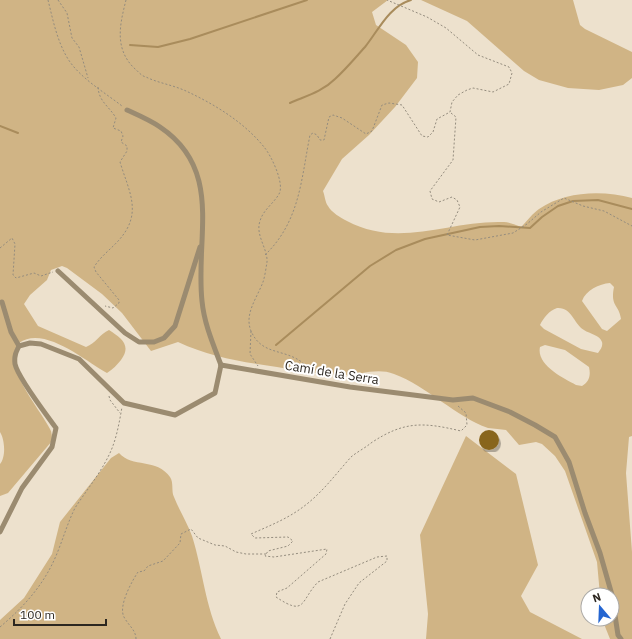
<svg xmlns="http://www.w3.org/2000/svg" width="632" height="639" viewBox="0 0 632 639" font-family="'IBM Plex Sans',sans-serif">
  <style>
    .green { fill: #d0b485; fill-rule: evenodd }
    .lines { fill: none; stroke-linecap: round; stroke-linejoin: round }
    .stream { stroke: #a98c5c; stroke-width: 2 }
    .building { fill: #88651f; filter: url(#shadow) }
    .path { stroke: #948c7e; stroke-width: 1; stroke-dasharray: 2 2; stroke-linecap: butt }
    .street { stroke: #9b8b70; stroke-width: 5 }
    .labels { text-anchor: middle; stroke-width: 4; stroke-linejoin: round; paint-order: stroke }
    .street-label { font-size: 13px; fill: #2c2720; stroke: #fff }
  </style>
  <defs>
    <filter id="shadow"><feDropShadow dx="2" dy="3.5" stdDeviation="0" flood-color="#0004"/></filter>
  </defs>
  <rect width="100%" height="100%" fill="#ede1cd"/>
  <g class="green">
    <path d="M 0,0 L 388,0 L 372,12 L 376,25 L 406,45 L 418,62 L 417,78 L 395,107 L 369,135 L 342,159 L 323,191 C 325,196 325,202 328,206 C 331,212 341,218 347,221 C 400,249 448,220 504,222 C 509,222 516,225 521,227 C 527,221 533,213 539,209 C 565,191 603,190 632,198 L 632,436 L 629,437 L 626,473 L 632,552 L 632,639 L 610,639 L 602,619 L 612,619 L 612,595 L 600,595 L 597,562 L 565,471 L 555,456 L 542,444 L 536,442 L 519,445 L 506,430 C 501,429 494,429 488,428 C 456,417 427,386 394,374 C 376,367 358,376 340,375 C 319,374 298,371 277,367 C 242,362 210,357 178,342 L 151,351 L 122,313 L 102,294 L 67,268 L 62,266 L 51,270 L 47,280 L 30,295 L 24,304 L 38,326 L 86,347 C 96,343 100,334 109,330 C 121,338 132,345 121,360 C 117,365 113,369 107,373 C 85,361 44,325 19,343 C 0,364 40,409 50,429 C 52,432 52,437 52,441 L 8,493 L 0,496 L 0,464 C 6,457 5,440 0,432 ZM 610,283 L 614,287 C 610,307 619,304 621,319 L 607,331 L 602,329 L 582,301 C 586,290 599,284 610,283 ZM 557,308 C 572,307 573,323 584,330 C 590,334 600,335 602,342 C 603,346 601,349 598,353 L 581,349 L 544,329 L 540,325 C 544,317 549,311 557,308 ZM 545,345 L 565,350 L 589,367 C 591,376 589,382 582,386 L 576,385 C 563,378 536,365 540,347 Z"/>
    <polygon points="421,0 573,0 580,25 585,29 632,52 632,78 623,85 599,90 568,88 539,80 524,71 467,21"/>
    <polygon points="466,436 516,474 538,565 521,596 530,612 582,639 426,639 428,614 420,535"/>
    <path d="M 119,453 C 132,468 157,458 170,477 C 174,483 171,491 174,497 C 179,510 187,522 192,536 C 203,571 205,606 221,639 L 0,639 L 0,620 L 24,598 L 52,554 L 60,522 L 111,458 Z"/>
  </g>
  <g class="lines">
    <g class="stream">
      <polyline points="130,45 158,47 190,39 307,0"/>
      <path d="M 290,103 C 306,96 322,92 335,79 C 346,69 355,58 365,47 C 378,31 389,6 411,0"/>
      <polyline points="0,126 18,133"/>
      <polyline points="276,345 370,266 396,250 425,239 480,227 499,226 530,228 542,217 558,206 573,201 598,200 632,209"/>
    </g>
  </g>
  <circle class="building" cx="489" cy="440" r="10"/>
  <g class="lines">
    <g class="path">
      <path d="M 48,0 C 53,20 57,41 68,59 C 80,78 104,92 122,106"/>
      <polyline points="58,0 67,13 72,38 79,47 88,78"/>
      <path d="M 126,0 C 120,24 114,48 134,68 C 138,71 141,76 146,77 C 158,83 173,85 186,91 C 214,104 244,122 264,147 C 271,155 285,184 279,194 C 274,203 263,210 260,221 C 255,235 268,249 267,262 C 266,268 265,276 263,282 C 257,298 244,314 251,331 C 262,356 284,348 303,363 C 306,366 309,371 312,375"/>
      <path d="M 98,87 C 99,102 109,106 116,118 L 113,128 L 121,131 L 123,136 L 121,142 L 127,146 L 127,151 L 120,162 C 129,192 143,213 119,240 C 111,249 101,256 94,267 L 96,272 L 119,300 L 119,303 L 113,308 L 105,306"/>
      <polyline points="451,113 456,117 453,160 430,191 432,199 439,202 452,197 457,200 460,207 447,235 475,240 513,233 527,224 541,212 564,198 583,206 604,211 632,226"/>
      <polyline points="0,248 12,238 15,244 13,275 16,278 34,273 41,276 53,272"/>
      <path d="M 265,255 C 300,221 301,180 310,135 L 313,133 L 317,135 L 320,140 L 324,140 L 329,117 L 333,115 L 342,118 L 366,134 L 372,131 L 382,105 L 389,103 L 402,105 L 422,136 L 428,137 L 433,132 L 437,119 L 450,112 L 452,102 L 458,95 L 467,90 L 473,88 L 493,92 L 509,84 L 512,73 L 509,67 L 478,55 L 446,28 L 427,17 L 387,0"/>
      <polyline points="251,331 250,354 258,366"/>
      <polyline points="109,396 110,400 120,413"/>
      <path d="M 0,627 C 26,605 46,582 58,551 C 64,536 68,522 75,508 C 86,491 99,475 108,457 C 116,442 119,424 122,407"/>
      <path d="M 136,639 C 136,630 128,625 124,617 C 118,606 132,581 138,572 L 144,571 L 148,566 L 163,561 L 180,543 L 181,534 L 191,529 L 198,538 L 215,545 L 225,546 L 236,552 L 246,554 L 266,554"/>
      <path d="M 330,639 L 345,604 L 359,583 L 387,561 L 387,556 L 377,557 L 318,582 C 300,601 306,617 276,597 L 277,592 L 287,588 L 326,554 L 327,549 L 274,557 L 265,556 L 268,551 L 288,546 L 293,541 L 288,537 L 255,538 L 251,534 C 269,526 287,519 303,507 C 322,493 335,475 351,457 C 357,452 365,448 371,443 C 404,421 423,422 461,431 L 467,425 L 466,413 L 458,406"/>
    </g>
    <g class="street">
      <path d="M 127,110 C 138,115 150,120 160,127 C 224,170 195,237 202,301 C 204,323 213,344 221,365"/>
      <polyline points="58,271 125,333 139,342 154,342 164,338 175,326 200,247"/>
      <polyline points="2,302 11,332 19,346"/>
      <polyline points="221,365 350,387 453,400 473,398 510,412 535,425 555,437 569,462 585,513 600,553 612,595"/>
      <path d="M 0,532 L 22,488 L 52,447 L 56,428 C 46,414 18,378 15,364 C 14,356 16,352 19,346 L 30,343 L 41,344 L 79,359 L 124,403 L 175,415 L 215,393 L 221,365"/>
      <polyline points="612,596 618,635 621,639"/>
    </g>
  </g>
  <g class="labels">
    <g class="street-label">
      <text transform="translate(332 372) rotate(9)" y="5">Camí de la Serra</text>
    </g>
  </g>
  <g transform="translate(600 607) rotate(341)"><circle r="19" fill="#ffffff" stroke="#aba9a6"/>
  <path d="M0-3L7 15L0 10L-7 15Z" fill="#2465d1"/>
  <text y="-6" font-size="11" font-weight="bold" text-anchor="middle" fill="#2c2720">N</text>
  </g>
  <path d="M14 619v6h92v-6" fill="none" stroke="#2c2720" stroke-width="2"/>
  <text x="20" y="619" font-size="12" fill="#2c2720" stroke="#ffffff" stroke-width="3" paint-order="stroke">100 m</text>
</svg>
